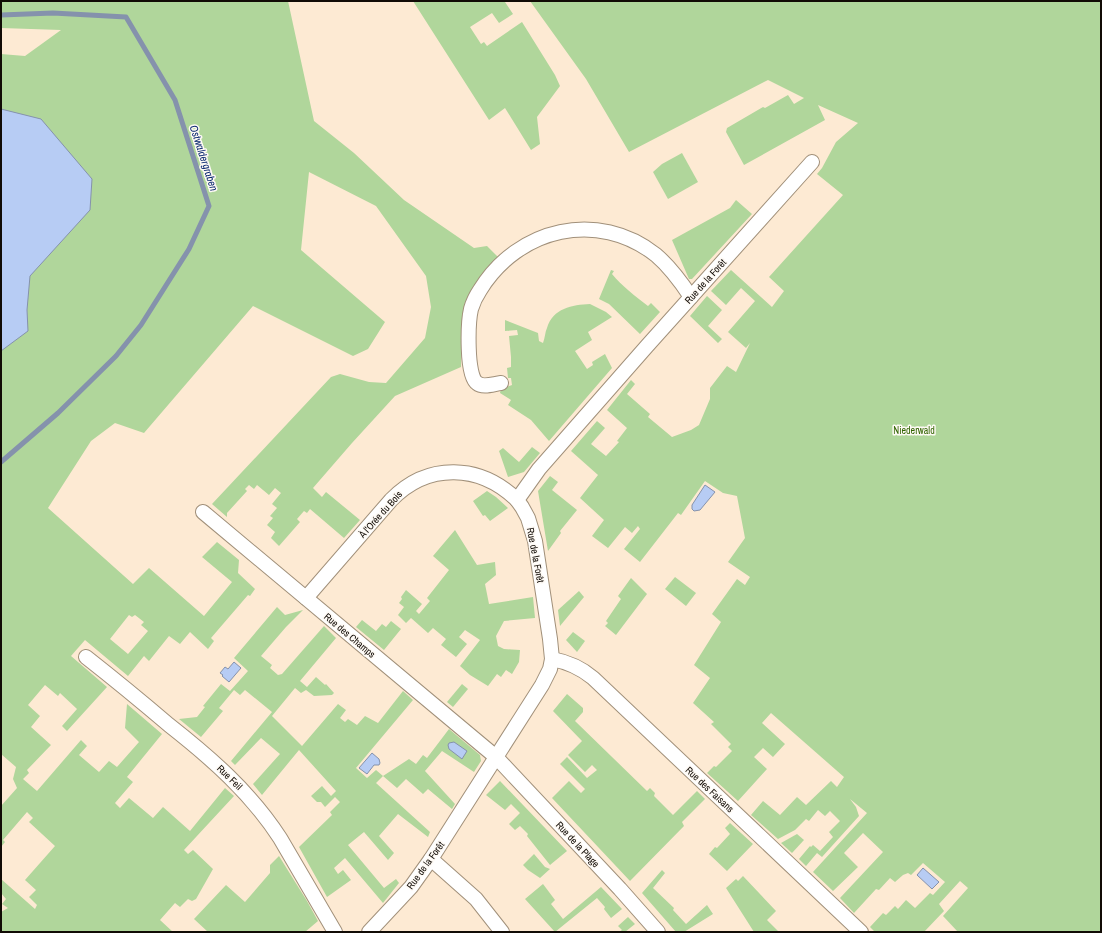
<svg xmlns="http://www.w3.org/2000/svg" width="1102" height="933" viewBox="0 0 1102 933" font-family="'Archivo Narrow',sans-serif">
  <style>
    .green { fill: #b0d69b; fill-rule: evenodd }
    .water { fill: #b7ccf4; stroke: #8592ac }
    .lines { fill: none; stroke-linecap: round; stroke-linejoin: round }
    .stream { stroke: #8592ac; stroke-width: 5 }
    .minor-casing { stroke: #a1907a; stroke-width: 16 }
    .minor { stroke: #fff; stroke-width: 14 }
    .labels { text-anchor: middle; stroke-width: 3; stroke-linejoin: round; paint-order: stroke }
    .street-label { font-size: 10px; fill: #110b05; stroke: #fefaf5 }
    .park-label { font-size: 10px; fill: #346604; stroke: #fefaf5 }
    .water-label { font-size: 11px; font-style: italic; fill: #08276f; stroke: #fefaf5 }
  </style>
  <rect width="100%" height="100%" fill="#fdead3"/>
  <g class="green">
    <path d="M 1,1 L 288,1 L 314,121 L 354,153 L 404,200 L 474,248 L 487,246 L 499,258 C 492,265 482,272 477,281 C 462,304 462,340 461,367 L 395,396 L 352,443 L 313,488 L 322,497 L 326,492 L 360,520 L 344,538 L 310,509 L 307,513 L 304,511 L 297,519 L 300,522 L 279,546 L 271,538 L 275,532 L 267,525 L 273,518 L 270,516 L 277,508 L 272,504 L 281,493 L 275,488 L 269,495 L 257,485 L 254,489 L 249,485 L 245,489 L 247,491 L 227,513 L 227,517 L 212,504 L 331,377 L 340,374 L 369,382 L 386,383 L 425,338 L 431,307 L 426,276 L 376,206 L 309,172 L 301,250 L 385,322 L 368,349 L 353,356 L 253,306 L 144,433 L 115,423 L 91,441 L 48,508 L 133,584 L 149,568 L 204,616 L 232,582 L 202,557 L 217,542 L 239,560 L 238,573 L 255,589 L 250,596 L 248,595 L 211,638 L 214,641 L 208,649 L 190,632 L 180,644 L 169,636 L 149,661 L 144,656 L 128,676 L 85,640 L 71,656 L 107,687 L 67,731 L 62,726 L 77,709 L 60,693 L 58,696 L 45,685 L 28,705 L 40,716 L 31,727 L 51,745 L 27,770 L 29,773 L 23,779 L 37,791 L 81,740 L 87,746 L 79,755 L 99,772 L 109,761 L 117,767 L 139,742 L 125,728 L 127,704 L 162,734 L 127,777 L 133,782 L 115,803 L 120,808 L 129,798 L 153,818 L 163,807 L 190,831 L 225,788 L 234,796 L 184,850 L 188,854 L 193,850 L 213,869 L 196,899 L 192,901 L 188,899 L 180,907 L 175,903 L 160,920 L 173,932 L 1,932 L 1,912 L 8,908 L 2,904 L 6,899 L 1,893 L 1,879 L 35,909 L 37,905 L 29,897 L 36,890 L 25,880 L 55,846 L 29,822 L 33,818 L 27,812 L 3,840 L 5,842 L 1,847 L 1,806 L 17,788 L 13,779 L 16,767 L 1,754 L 1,54 L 25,56 L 61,30 L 1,28 ZM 129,615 L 132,617 L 135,615 L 144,622 L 141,625 L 148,631 L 128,654 L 110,639 Z"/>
    <polygon points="413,1 507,1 505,2 513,14 499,23 492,13 470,27 481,44 484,42 487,46 522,22 555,75 560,86 537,117 540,144 531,150 505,108 489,120"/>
    <polygon points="530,1 1101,1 1101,932 958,932 943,916 968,888 960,881 939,904 944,911 924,932 875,932 870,927 883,913 886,915 895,906 898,909 906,900 915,908 930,893 933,895 945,882 923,863 911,875 908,873 903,875 895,882 890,878 879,890 876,889 854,913 840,898 883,852 863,833 844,853 858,867 833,891 813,872 867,813 850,799 856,807 859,816 822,857 817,853 806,866 799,859 810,846 811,847 813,845 820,851 833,837 829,832 840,821 830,811 825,816 818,810 809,821 806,819 795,830 778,839 751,815 763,801 780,815 797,797 806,805 831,781 837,787 844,777 771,713 762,723 785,744 773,757 763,748 754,757 767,769 738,801 707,773 714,766 716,767 732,751 728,747 731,744 711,724 714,722 693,703 710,678 694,665 721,622 712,614 737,579 745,585 750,577 728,562 745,538 737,496 723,493 705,481 681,515 678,513 640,562 624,549 640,529 638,526 632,533 625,527 608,548 592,536 604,520 580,498 598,475 571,451 597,421 605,428 591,444 606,456 619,442 617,441 627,428 607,410 631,380 635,384 627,394 650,414 648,417 672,437 691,430 699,425 710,399 710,388 727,366 736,372 750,343 746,348 728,332 755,301 741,288 726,305 711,291 731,270 772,307 784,291 769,277 843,195 817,174 822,168 836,142 858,123 818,105 825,120 744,165 726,132 727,128 763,107 765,108 788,95 794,104 804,98 768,80 629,152 586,79"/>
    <polygon points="682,153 698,182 668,199 653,172 662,164"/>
    <polygon points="736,200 752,214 692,279 689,279 672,240 730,208"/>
    <path d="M 611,270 L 614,271 L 612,274 C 622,286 635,296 648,306 L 651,303 L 660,312 L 640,334 L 609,304 L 599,299 Z"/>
    <polygon points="707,296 722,310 708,326 722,339 718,343 690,316"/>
    <path d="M 590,304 L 606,312 L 612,317 L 588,332 L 592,340 L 575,351 L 587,369 L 593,365 L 592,362 L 605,354 L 612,368 L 549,441 L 531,420 L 508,405 L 511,400 L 500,393 L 501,389 L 512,385 L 511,378 L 508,378 L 507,368 L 511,367 L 511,357 L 509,336 L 518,335 L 517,330 L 505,331 L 505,320 L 538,333 L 539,341 L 543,343 C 545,338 545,332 547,328 C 553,308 572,305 590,304 Z"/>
    <polygon points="532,447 540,453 524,472 508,477 499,451 503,448 519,462"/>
    <polygon points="550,476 558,482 552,490 577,510 560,531 561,533 548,551 538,491"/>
    <polygon points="487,491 496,497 508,508 490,521 485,515 483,516 473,501"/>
    <polygon points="455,530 477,565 495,562 496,575 485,584 489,604 533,597 535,618 504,621 496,636 498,646 504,649 520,650 519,662 512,674 506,670 501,677 497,674 488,686 470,675 460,666 480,640 465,630 459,637 467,644 456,657 441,645 446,639 433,628 428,633 411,618 406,623 398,615 404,607 399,603 402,599 401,597 406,590 422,604 416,611 419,614 430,601 427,598 449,570 433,556"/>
    <polygon points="675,577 696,593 686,606 665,589"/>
    <polygon points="631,578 647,594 616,635 605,626 608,623 606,621 621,599 618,596"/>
    <polygon points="579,591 584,597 560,626 558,610"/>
    <polygon points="277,607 285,615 303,610 286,627 261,656 272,665 270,668 278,675 282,674 324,626 336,638 300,681 307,687 316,677 325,685 326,684 334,693 332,695 314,696 306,690 301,693 295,688 272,716 302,746 338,704 346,710 340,718 345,722 348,719 357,725 365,716 378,723 403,691 413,700 356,768 367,778 376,770 383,776 409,759 416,764 423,755 427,758 449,729 480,755 481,761 474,772 442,751 425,771 455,804 452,809 428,789 423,794 406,779 397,788 383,776 376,783 430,832 428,837 398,814 379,836 394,853 388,860 364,832 348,845 384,888 396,879 399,883 383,903 345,858 334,868 338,874 343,870 351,880 327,897 299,847 332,815 330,812 340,802 335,797 325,807 321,802 317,802 311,796 322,786 331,796 336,791 299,750 262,795 253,784 280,754 261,738 235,765 231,761 272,712 245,690 240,695 234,690 219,708 223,711 201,737 179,719 197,717 205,707 203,706 221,684 230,691 248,671 234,658"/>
    <polygon points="362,620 376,631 382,624 386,627 391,621 401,629 384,650 356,627"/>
    <polygon points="573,632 585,641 577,652 566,640"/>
    <polygon points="462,684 468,689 453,707 447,702"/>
    <polygon points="567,694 583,708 583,712 575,721 647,791 650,788 655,793 654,796 673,815 697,791 705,799 682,822 684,826 630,881 552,798 569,781 581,793 585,789 560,764 567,757 587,778 597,770 592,765 585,772 568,755 582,741 553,711"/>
    <polygon points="500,781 567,851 550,865 527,836 528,834 520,826 515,830 509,824 520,813 511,804 505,810 486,795"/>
    <polygon points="730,823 753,844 727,871 709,854 715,847 717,848 730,834 725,828"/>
    <polygon points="797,834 804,840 792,853 781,843"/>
    <polygon points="534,854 545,867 550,869 540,878 528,870 523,865"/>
    <polygon points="279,856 307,901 318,921 305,932 208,932 194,919 226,885 245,902 270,873 270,865"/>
    <polygon points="662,870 665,873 653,888 674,908 673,910 686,924 707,905 713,914 684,932 676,932 642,893"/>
    <polygon points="743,876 776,911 767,920 779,932 754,932 726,888 736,879 738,881"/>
    <polygon points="543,884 555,900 551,904 563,919 601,887 622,909 611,918 604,909 605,907 597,898 555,932 525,899"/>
    <polygon points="628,917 635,924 625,932 619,932 622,930 618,926"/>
  </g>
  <g class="water">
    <polygon points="1,109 41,119 92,179 90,210 30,276 27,310 28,331 1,351"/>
    <polygon points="705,485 715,492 700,510 694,511 692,509 692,505"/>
    <polygon points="234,662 241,668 229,682 222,676 223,675 220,673 225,667 228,669"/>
    <polygon points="454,742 467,751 462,759 449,749 448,745 449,743"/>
    <polygon points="372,753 379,759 380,763 379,765 374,765 367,774 359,768"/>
    <polygon points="923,868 939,882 932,889 917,875"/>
  </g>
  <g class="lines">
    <polyline class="stream" points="1,15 53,13 126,17 175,100 209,206 189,249 141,325 116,356 58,413 1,462"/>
    <defs>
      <g id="minor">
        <path d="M 501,383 C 493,384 483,388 477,383 C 466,376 468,322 471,309 C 473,302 476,296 480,290 C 518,228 598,209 656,255 C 670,267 681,282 691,297"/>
        <polyline points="203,512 496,757 620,889 658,932"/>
        <path d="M 306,598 L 391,500 C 428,462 480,464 517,500"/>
        <path d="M 86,657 C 114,679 142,702 169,725 C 211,758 251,793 280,838 L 335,932"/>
        <path d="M 552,659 C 568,662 580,667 593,678 L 861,932"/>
        <polyline points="431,859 476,899 502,932"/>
        <polyline points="369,932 411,887 431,859 542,685 550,669 552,659 550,639 535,541 528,518 522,507 517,500 539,469 647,346 812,162"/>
      </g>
    </defs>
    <use href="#minor" class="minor-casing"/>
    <use href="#minor" class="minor"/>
  </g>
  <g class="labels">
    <g class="street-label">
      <text transform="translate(705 281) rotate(-48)" y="4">Rue de la Forêt</text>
      <text transform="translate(380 514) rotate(-48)" y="4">À l'Orée du Bois</text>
      <text transform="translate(536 555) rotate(79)" y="4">Rue de la Forêt</text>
      <text transform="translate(350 635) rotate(40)" y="4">Rue des Champs</text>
      <text transform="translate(230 777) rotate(44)" y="4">Rue Feil</text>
      <text transform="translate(710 789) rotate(43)" y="4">Rue des Faisans</text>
      <text transform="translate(578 844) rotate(47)" y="4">Rue de la Plage</text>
      <text transform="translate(425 865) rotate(-54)" y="4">Rue de la Forêt</text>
    </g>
    <g class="park-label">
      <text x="914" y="434">Niederwald</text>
    </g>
    <g class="water-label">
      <text transform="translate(204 158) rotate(72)" y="4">Ostwaldergraben</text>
    </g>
  </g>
  <rect width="1102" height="933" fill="none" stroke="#110b05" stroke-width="4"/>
</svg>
